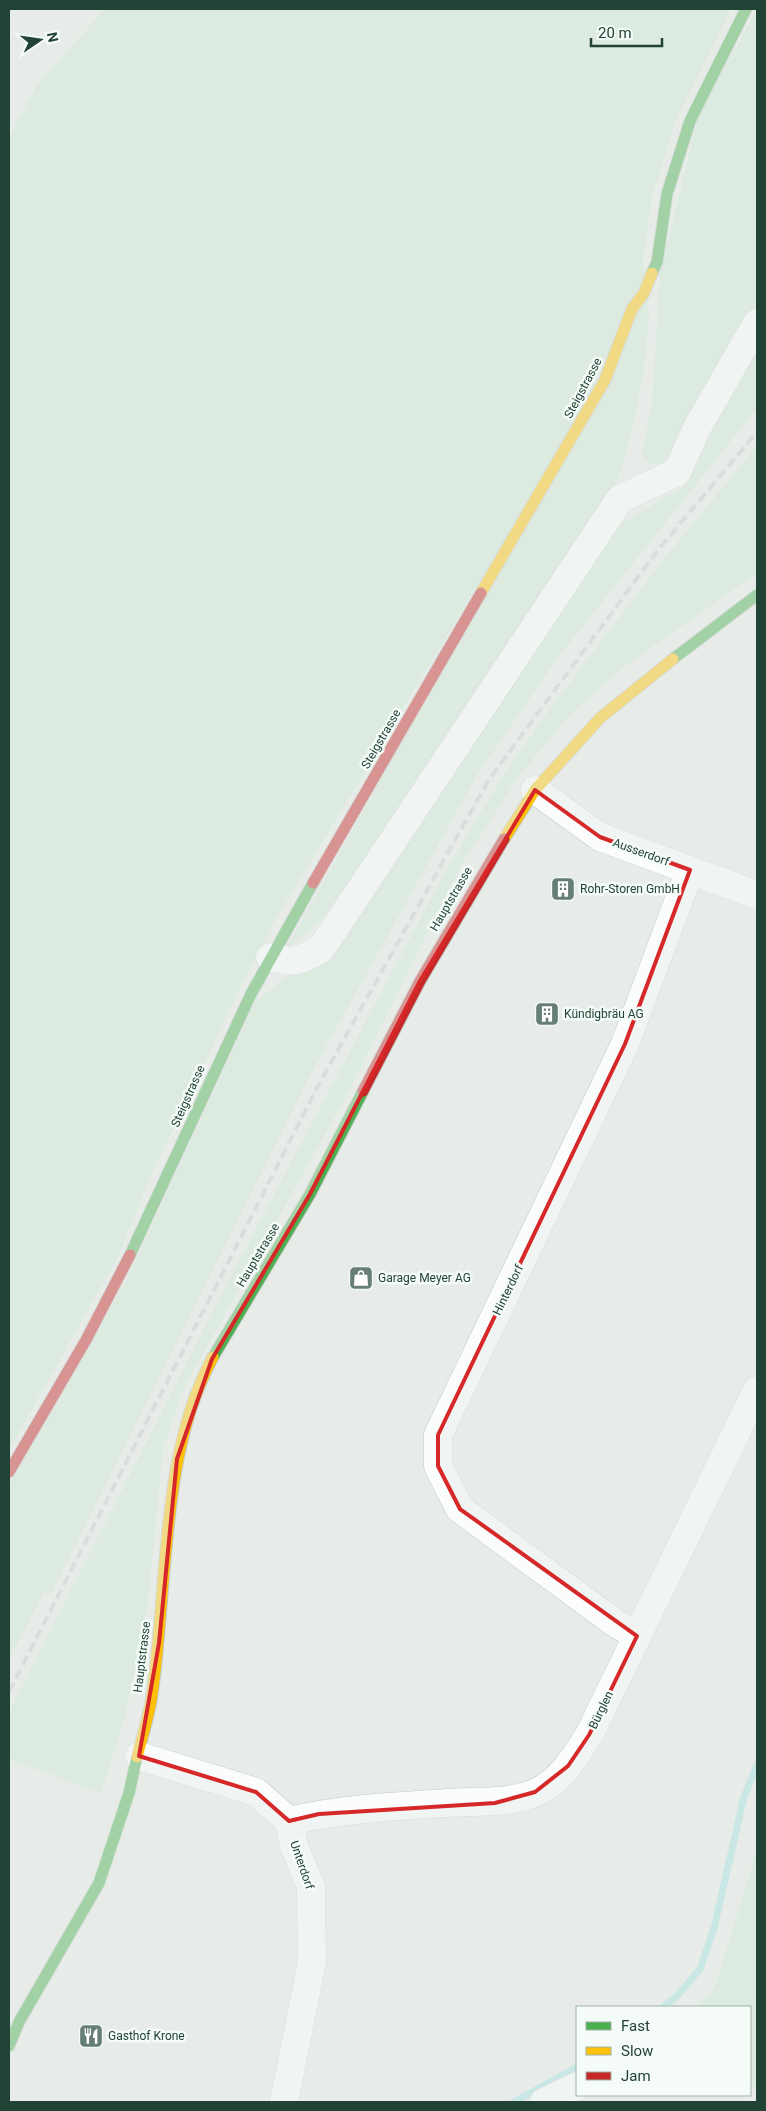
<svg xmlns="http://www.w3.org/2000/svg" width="766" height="2111" viewBox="0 0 766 2111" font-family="Roboto,sans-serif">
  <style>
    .green { fill: #cfe6d2 }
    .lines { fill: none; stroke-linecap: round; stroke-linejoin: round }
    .stream { stroke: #a4dfde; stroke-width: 7 }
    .street-casing { stroke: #c4c9c6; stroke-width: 29 }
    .fast-casing { stroke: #c2cac6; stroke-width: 13 }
    .slow-casing { stroke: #c2cac6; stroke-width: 13 }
    .jam-casing { stroke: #c2cac6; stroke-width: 13 }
    .street { stroke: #fbfcfc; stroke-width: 28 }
    .fast { stroke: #4caf50; stroke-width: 11 }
    .slow { stroke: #ffc107; stroke-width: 11 }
    .jam { stroke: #c62828; stroke-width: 11 }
    .rail { stroke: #c8cdca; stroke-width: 4; stroke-dasharray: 10 5; stroke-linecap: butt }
    .marked { fill: none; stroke: #d62828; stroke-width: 4; stroke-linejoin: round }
    .labels { text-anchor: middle; stroke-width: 5; stroke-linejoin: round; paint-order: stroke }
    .street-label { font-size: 12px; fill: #214335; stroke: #f5fbf7 }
    .poi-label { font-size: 12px; fill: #214335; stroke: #f5fbf7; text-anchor: start }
  </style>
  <rect width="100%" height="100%" fill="#e7ece9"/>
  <g class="green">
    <polygon points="105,9 731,9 675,121 652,198 643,259 649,316 644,372 631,435 615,489 369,853 321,920 285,951 637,322 274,922 241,986 147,1184 119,1255 9,1450 9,138 37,85"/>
    <polygon points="757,9 757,304 741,328 670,458 660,464 652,464 642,456 652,402 660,274 699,114"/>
    <polygon points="757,340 757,408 556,660 477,775 308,1079 51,1594 44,1592 9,1660 9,1486 128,1277 255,1002 299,967 601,546 621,524 682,488 691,474 708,427"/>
    <polygon points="757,446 757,573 621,669 567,718 520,775 462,863 351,1087 182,1392 163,1449 148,1602 126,1713 101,1793 9,1759 9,1712 235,1268 451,861 507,770 549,710 663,560"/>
    <polygon points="756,1853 757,1853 757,2091 750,2082 750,2007 695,2007 711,1993 717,1981"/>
  </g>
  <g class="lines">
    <g class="stream">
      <polyline points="663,2007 677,1996 700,1969 714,1928 744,1797 757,1765"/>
      <polyline points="514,2102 577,2067"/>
    </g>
    <defs>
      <g id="street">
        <polyline points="535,790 600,837 757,895"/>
        <path d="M 270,957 C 293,964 300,961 321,949 L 620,499 L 677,472 L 697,428 L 757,323"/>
        <polyline points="637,1636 615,1623 460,1509 438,1466 438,1435 625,1044 690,870"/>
        <polyline points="139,1756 256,1792 289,1821 294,1846 311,1887 312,1962 284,2102"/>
        <path d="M 289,1821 C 340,1809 395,1806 448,1803 C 477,1801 507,1804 535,1793 C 560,1782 575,1757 589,1735 L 757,1390"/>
        <polyline points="544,2102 577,2086"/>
      </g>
      <g id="fast">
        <polyline points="652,273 657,262 667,194 690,121 746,9"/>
        <polyline points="673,659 757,595"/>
        <polyline points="130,1255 251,994 313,883"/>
        <polyline points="213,1357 310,1194 363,1091"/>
        <polyline points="9,2046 19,2022 99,1883 129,1793 137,1757"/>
      </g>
      <g id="slow">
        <polyline points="481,593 605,380 632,309 644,293 652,273"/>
        <polyline points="504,839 535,790 600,718 673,659"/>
        <path d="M 137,1757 C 142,1737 149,1716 152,1695 C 168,1587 160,1453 213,1357"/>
      </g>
      <g id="jam">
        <polyline points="313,883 481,593"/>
        <polyline points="363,1091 420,981 504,839"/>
        <polyline points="9,1472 86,1340 130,1255"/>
      </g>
    </defs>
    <use href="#street" class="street-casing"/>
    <use href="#fast" class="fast-casing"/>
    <use href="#slow" class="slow-casing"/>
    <use href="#jam" class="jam-casing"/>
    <use href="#street" class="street"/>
    <use href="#fast" class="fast"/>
    <use href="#slow" class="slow"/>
    <use href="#jam" class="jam"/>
    <polyline class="rail" points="9,1692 319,1084 488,781 658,550 757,432"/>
  </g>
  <path d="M0 0H766V2111H0ZM 535,790 L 600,837 L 690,870 L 625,1044 L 438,1435 L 438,1466 L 460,1509 L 637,1636 L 589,1735 L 568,1766 L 535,1792 L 495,1803 L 319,1814 L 289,1821 L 256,1792 L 139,1756 L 159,1643 L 177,1459 L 212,1359 L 310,1194 L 420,981 Z" fill="#e7ece9" fill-opacity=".55" fill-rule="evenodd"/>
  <path class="marked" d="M 535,790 L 600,837 L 690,870 L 625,1044 L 438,1435 L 438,1466 L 460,1509 L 637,1636 L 589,1735 L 568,1766 L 535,1792 L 495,1803 L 319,1814 L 289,1821 L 256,1792 L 139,1756 L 159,1643 L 177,1459 L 212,1359 L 310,1194 L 420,981 Z"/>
  <defs>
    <symbol id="building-square" viewBox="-11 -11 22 22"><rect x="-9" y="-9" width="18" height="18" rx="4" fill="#667e74" stroke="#f5fbf7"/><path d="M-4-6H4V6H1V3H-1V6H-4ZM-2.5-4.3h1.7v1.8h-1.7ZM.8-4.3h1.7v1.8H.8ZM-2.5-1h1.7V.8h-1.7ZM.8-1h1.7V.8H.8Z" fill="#fff"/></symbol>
    <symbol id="shop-square" viewBox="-11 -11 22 22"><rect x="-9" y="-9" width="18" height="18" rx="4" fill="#667e74" stroke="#f5fbf7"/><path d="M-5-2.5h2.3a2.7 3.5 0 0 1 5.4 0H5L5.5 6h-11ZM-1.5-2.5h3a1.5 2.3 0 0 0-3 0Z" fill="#fff"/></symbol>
    <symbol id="restaurant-square" viewBox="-11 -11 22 22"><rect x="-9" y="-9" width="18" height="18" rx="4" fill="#667e74" stroke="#f5fbf7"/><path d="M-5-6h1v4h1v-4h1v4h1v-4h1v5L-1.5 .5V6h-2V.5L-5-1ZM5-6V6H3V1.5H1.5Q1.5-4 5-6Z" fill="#fff"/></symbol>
  </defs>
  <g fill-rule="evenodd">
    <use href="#building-square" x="549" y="875" width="28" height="28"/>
    <use href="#building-square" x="533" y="1000" width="28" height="28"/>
    <use href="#shop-square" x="347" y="1264" width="28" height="28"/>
    <use href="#restaurant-square" x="77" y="2022" width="28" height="28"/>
  </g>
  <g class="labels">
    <g class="street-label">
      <text transform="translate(583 388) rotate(-62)" y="4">Steigstrasse</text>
      <text transform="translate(381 739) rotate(-60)" y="4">Steigstrasse</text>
      <text transform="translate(641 852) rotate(20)" y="4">Ausserdorf</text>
      <text transform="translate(451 899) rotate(-60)" y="4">Hauptstrasse</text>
      <text transform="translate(188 1096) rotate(-66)" y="4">Steigstrasse</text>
      <text transform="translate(258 1255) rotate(-59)" y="4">Hauptstrasse</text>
      <text transform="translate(508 1290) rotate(-64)" y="4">Hinterdorf</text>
      <text transform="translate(142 1657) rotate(-83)" y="4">Hauptstrasse</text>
      <text transform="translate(601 1710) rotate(-64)" y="4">Bürglen</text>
      <text transform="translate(302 1865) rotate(71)" y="4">Unterdorf</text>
    </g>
    <g class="poi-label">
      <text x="580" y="893">Rohr-Storen GmbH</text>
      <text x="564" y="1018">Kündigbräu AG</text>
      <text x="378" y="1282">Garage Meyer AG</text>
      <text x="108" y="2040">Gasthof Krone</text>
    </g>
  </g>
  <rect width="766" height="2111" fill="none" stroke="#214335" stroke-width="20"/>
  <rect x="576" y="2006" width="175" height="90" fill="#f5fbf7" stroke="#a0b1a9"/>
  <rect x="586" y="2022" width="25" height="8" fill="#4caf50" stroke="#a0b1a9"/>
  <text x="621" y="2031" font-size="15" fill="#214335">Fast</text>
  <rect x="586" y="2047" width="25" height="8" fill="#ffc107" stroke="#a0b1a9"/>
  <text x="621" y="2056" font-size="15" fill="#214335">Slow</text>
  <rect x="586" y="2072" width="25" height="8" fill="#c62828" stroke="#a0b1a9"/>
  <text x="621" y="2081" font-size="15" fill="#214335">Jam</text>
  <g transform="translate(40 40) rotate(77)" stroke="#f5fbf7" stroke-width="4" paint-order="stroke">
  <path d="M0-4L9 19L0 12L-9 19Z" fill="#214335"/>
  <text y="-8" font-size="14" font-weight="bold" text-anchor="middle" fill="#214335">N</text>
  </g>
  <path d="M591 38v8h71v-8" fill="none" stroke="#214335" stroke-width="2.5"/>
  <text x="598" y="38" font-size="15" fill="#214335" stroke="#f5fbf7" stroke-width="4" paint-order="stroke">20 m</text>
</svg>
